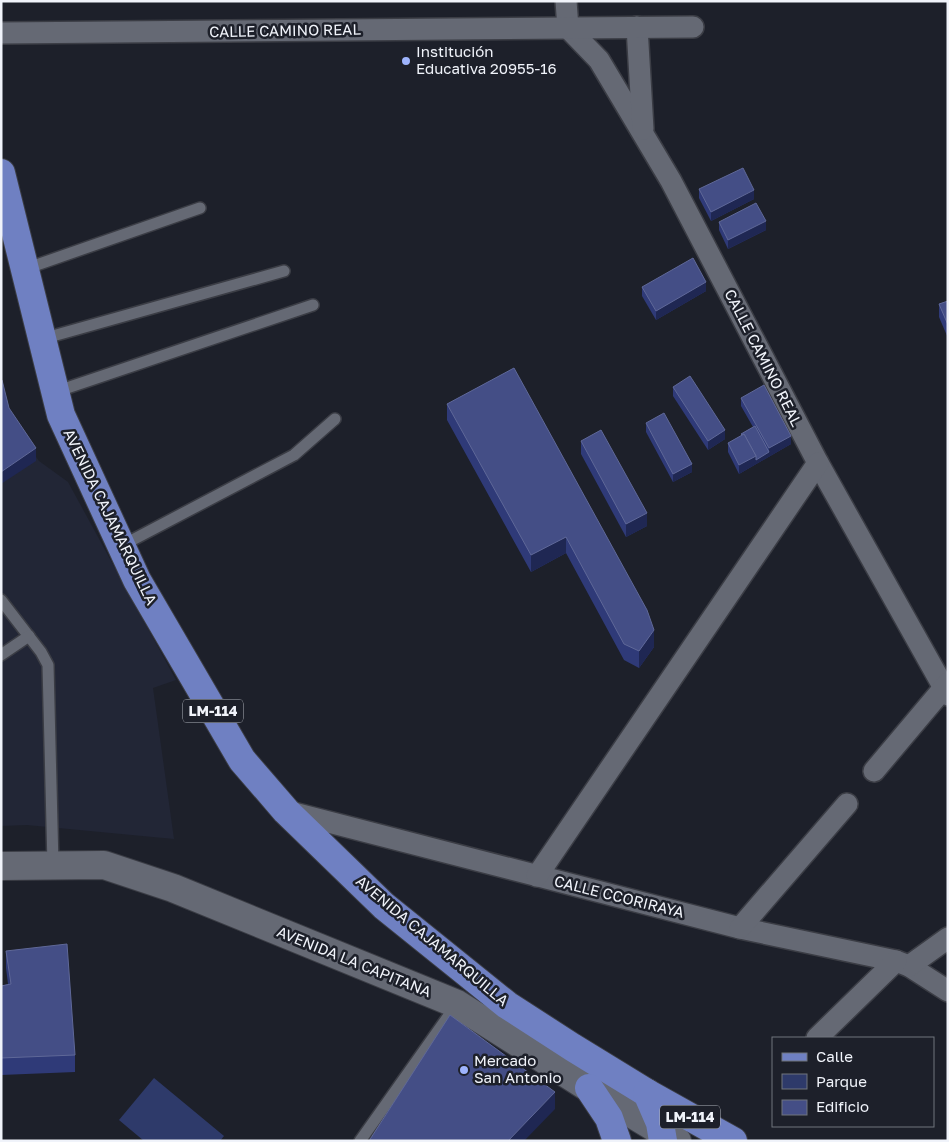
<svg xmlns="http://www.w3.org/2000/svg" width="949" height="1142" viewBox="0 0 949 1142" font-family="'Golos Text',sans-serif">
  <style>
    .built { fill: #222636 }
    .green { fill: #2e3a6a }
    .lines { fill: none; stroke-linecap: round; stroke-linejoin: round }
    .lane-casing { stroke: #3b3d45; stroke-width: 14 }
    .street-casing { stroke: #3b3d45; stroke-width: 24 }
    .secondary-casing { stroke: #3b3d45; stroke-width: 30 }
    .primary-casing { stroke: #3b3d45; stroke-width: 30 }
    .lane { stroke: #656974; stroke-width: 11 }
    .street { stroke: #656974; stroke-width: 21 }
    .secondary { stroke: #656974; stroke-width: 28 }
    .primary { stroke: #6f80c2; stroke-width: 28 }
    .wall { fill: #2f3a78 }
    .shaded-wall { fill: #1f2753 }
    .building { fill: #444e86; stroke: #5f6898 }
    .poi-dot { fill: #9eb4fd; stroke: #1d202a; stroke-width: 2 }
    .labels { text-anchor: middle; stroke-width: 5; stroke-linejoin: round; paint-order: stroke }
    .shield { fill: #1d202a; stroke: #b1b4bc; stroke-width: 1 }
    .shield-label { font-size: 14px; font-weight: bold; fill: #f0f3fa }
    .street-label { font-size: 15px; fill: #f0f3fa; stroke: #1d202a }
    .poi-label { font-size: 15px; fill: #f0f3fa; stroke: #1d202a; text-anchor: start }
  </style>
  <rect width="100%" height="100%" fill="#1d202a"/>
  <polygon class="built" points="1,391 10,421 39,461 68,482 176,680 153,688 174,839 27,825 1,826"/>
  <polygon class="green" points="154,1078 224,1136 220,1141 144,1141 119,1120"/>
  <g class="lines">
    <defs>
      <g id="lane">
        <polyline points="25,269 200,208"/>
        <polyline points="42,339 284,271"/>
        <polyline points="55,392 313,305"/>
        <polyline points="121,546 294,455 335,419"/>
        <polyline points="1,600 41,652 48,665 53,865"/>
        <polyline points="1,655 29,636"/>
        <polyline points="360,1141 457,1004"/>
      </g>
      <g id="street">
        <polyline points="566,1 568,28 599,60 671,181 818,463 948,695"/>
        <polyline points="637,27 643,129"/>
        <polyline points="1,33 693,27"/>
        <polyline points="874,771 948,683"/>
        <polyline points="286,811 740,928 896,961 909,966 948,991"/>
        <polyline points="537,876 818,463"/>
        <polyline points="740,928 847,804"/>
        <polyline points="909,966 948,938"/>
        <polyline points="817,1038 896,961"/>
      </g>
      <polyline id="secondary" points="1,866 104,865 173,888 457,1004 589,1088 677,1141"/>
      <g id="primary">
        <polyline points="1,173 61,415 137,580 242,760 286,811 384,906 507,1005 572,1047 647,1093 733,1141"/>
        <polyline points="589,1088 609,1118 617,1141"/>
        <polyline points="647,1093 660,1123 663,1141"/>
      </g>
    </defs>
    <use href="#lane" class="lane-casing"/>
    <use href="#street" class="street-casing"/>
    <use href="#secondary" class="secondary-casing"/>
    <use href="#primary" class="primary-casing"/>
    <use href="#lane" class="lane"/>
    <use href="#street" class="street"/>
    <use href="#secondary" class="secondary"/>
    <use href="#primary" class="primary"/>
  </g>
  <g class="wall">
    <polygon points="699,189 754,199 711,221 699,198"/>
    <polygon points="719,222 766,230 728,249 719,230"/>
    <polygon points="642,287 706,291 656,320 642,296"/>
    <polygon points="948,301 948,338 939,317 939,304"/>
    <polygon points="514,368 654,647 639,668 624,660 566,553 531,572 447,420 447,404"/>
    <polygon points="673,387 725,439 708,450 673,396"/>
    <polygon points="741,398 791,444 739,474 728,452 728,443 741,436 741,434 753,427 741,406"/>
    <polygon points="646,423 692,472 673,482 646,432"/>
    <polygon points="581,441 647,526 626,537 581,454"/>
    <polygon points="6,951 75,1055 75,1072 1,1075 1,986 8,984 6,968"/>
  </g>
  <g class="shaded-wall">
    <polygon points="754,190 754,199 711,221 711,212"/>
    <polygon points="766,221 766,230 728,249 728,240"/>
    <polygon points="706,282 706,291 656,320 656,311"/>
    <polygon points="725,430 725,439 708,450 708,441"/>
    <polygon points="791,436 791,444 739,474 739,465 756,456 769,452 769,448"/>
    <polygon points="36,448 36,461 1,484 1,472"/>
    <polygon points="692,464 692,472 673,482 673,474"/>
    <polygon points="647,513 647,526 626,537 626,524"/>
    <polygon points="566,537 566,553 531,572 531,555"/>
    <polygon points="654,630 654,647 639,668 639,651"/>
    <polygon points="555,1092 555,1109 524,1141 508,1141"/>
  </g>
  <g class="building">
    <polygon points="743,168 754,190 711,212 699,189"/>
    <polygon points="756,203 766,221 728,240 719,222"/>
    <polygon points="693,258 706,282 656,311 642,287"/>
    <polygon points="948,301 948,325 939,304"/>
    <polygon points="514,368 647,610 654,630 639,651 624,644 566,537 531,555 447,404"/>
    <polygon points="690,376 725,430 708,441 673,387"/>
    <polygon points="1,380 2,380 9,408 36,448 1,472"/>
    <polygon points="764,385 791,436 769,448 741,398"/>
    <polygon points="664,413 692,464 673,474 646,423"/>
    <polygon points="755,426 769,452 756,460 756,456 744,434 742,435 741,434"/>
    <polygon points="601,430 647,513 626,524 581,441"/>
    <polygon points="744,434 756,456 739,465 728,443"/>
    <polygon points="67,944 75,1055 1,1058 1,986 11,984 6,951"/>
    <polygon points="450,1015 555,1092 508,1141 369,1141"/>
  </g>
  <g class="poi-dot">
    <circle cx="406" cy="61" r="5"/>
    <circle cx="464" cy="1070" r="5"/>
  </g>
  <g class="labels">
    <g class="shield">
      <rect x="183" y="699.5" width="60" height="23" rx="4"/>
      <rect x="660" y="1105.5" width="60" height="23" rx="4"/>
    </g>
    <g class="shield-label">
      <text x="213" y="716">LM-114</text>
      <text x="690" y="1122">LM-114</text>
    </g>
    <g class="street-label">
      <text transform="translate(285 31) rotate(-1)" y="5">CALLE CAMINO REAL</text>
      <text transform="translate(763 358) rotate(63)" y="5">CALLE CAMINO REAL</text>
      <text transform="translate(110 517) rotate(64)" y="5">AVENIDA CAJAMARQUILLA</text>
      <text transform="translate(619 897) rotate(14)" y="5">CALLE CCORIRAYA</text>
      <text transform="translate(432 941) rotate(40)" y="5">AVENIDA CAJAMARQUILLA</text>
      <text transform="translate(354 962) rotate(22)" y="5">AVENIDA LA CAPITANA</text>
    </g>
    <g class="poi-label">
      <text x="416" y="57">Institución<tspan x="416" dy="17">Educativa 20955-16</tspan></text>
      <text x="474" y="1066">Mercado<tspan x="474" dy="17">San Antonio</tspan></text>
    </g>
  </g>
  <rect width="949" height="1142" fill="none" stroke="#f0f3fa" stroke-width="5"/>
  <rect x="772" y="1037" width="162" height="90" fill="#1d202a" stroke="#71747d"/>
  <rect x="782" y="1053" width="25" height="8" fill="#6f80c2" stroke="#71747d"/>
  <text x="816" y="1062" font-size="15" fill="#f0f3fa">Calle</text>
  <rect x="782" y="1074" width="25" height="15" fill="#2e3a6a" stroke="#71747d"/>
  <text x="816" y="1087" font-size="15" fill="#f0f3fa">Parque</text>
  <rect x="782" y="1100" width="25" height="15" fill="#444e86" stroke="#71747d"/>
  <text x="816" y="1112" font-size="15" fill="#f0f3fa">Edificio</text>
</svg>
